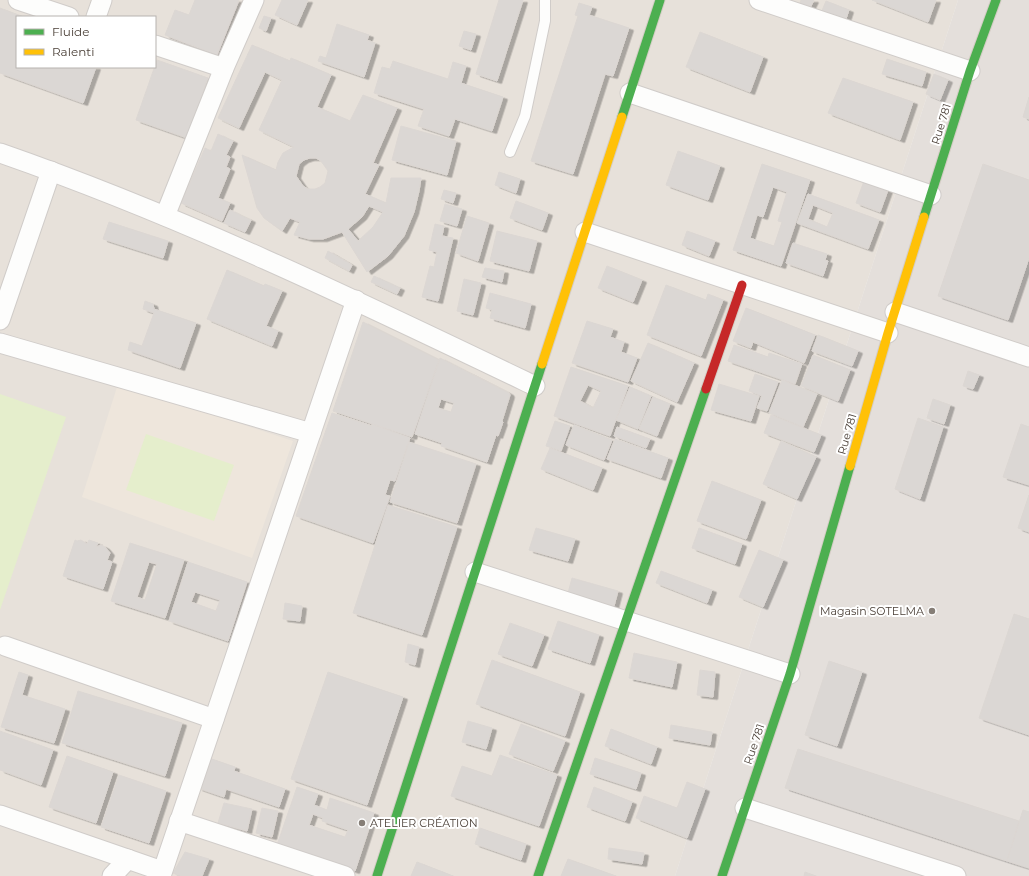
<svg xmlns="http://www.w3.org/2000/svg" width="1029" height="876" viewBox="0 0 1029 876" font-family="Montserrat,sans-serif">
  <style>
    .residential { fill: #e7e1da; fill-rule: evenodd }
    .industrial { fill: #e4dfdb }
    .education { fill: #eee6dc }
    .green { fill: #e5eecc }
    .building { fill: #dbd7d4; stroke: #dcd7d3; fill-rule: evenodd; filter: url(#shadow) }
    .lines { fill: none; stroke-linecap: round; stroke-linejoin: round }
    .lane-casing { stroke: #d0ccc9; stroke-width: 12 }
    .street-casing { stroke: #d0ccc9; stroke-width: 21 }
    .fast-casing { stroke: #d4cdc5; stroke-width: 11 }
    .slow-casing { stroke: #d4cdc5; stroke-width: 11 }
    .jam-casing { stroke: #d4cdc5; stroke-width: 11 }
    .lane { stroke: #fdfdfc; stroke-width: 10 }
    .street { stroke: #fdfdfc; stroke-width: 19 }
    .fast { stroke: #4caf50; stroke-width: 9 }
    .slow { stroke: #ffc107; stroke-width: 9 }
    .jam { stroke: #c62828; stroke-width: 9 }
    .poi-dot { fill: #867e77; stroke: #fff; stroke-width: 1.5 }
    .labels { text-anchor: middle; stroke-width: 4; stroke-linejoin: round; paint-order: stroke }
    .street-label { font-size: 11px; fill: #4b4038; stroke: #fff }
    .poi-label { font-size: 11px; fill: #4b4038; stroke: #fff; text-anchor: end }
  </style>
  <defs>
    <filter id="shadow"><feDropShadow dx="4.5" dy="2.5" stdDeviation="0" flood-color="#0004"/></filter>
  </defs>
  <rect width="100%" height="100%" fill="#f3f0ed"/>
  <path class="residential" d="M 0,0 L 958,0 L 675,876 L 0,876 ZM 17,17 L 155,17 L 155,67 L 17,67 Z"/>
  <polygon class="industrial" points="958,0 1029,0 1029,876 675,876"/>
  <polygon class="education" points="118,384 293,441 252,558 82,497"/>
  <g class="green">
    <polygon points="0,394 66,417 0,610"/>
    <polygon points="146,434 234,465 214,521 126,490"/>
  </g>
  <g class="building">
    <polygon points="195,0 239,0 217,55 165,35 175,10 189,15"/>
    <polygon points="282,0 308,0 297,25 275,15"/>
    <polygon points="499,0 523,0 497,81 476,74"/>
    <polygon points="801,0 814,0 809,10 799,6"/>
    <polygon points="872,0 936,0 928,22"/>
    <polygon points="826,1 849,10 845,22 821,13"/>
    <polygon points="579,3 592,7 589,15 629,28 613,76 605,74 573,174 531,161 578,16 575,15"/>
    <polygon points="0,8 24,17 17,17 17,67 96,67 83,103 0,73"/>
    <polygon points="264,16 271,18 266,31 259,28"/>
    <polygon points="337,24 369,35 367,40 375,43 364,77 318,61 320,56 326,58"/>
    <polygon points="464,31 476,34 471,50 459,46"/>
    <polygon points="700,32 763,57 750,92 686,67"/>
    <path d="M 252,45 L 290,61 L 291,58 L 331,75 L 317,107 L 350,121 L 363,95 L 397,108 L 373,163 L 379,165 L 365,194 L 386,203 L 391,178 L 421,178 L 419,191 L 414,212 L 404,236 L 388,256 L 367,272 L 342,232 L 323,239 L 309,239 L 294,235 L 300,222 L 290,218 L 282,231 L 264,218 L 257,208 L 242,155 L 276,170 L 278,162 L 283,153 L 294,147 L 259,130 L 282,80 L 265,72 L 239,128 L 218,118 ZM 310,158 L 316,158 L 321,161 L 328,171 L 325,183 L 320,187 L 315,189 L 308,189 L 303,186 L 296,176 L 299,164 L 304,160 ZM 369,206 L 383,212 L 373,227 L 358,241 L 348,229 L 362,217 Z"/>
    <polygon points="887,59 926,72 922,86 882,74"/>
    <polygon points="157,60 208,78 187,138 136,120"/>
    <polygon points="393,61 448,79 453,62 466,66 461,83 503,97 492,131 455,119 449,136 418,126 424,109 374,93 382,67 390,69"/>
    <polygon points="934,74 948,80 940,100 926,94"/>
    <polygon points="843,78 913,102 900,140 828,113"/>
    <polygon points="1029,97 1029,119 1023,117"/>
    <polygon points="401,126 456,141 447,175 392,160"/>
    <polygon points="218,134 233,141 226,155 230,157 226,167 230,169 218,198 230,203 222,221 181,203 205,148 211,151"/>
    <polygon points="678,151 720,166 708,200 666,185"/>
    <path d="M 762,164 L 810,180 L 781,266 L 733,250 ZM 773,187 L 787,192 L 778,221 L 782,222 L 774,246 L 750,238 L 757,215 L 763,217 Z"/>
    <polygon points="983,164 1029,180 1029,258 1008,320 938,296"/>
    <polygon points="499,172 520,179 516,193 495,185"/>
    <polygon points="864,181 888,190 880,212 856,203"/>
    <polygon points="444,190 456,193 453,203 441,199"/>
    <path d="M 808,194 L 879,220 L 868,249 L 797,223 ZM 813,205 L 833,213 L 827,227 L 808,219 Z"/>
    <polygon points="516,201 548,213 542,230 510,218"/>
    <polygon points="445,204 462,209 457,226 440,221"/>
    <polygon points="230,210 251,220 245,232 224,223"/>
    <polygon points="467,216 489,223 478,261 456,253"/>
    <polygon points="109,222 168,241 163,258 103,239"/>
    <polygon points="435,224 444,226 442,236 453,238 438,301 422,297 430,266 434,267 437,252 429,250"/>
    <polygon points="497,231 537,241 529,271 490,261"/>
    <polygon points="687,231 715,241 709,256 682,245"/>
    <polygon points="793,243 827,254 825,260 828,261 823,276 786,263"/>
    <polygon points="328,251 352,265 349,271 325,258"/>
    <polygon points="607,266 642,280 633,302 598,288"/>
    <polygon points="485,268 504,271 502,282 482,277"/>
    <polygon points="227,270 264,286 265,284 282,291 266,326 278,331 272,346 207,319"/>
    <polygon points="374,276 400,288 397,294 371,282"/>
    <polygon points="464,279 481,283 473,315 457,311"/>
    <polygon points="666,285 706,300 708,294 723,300 701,356 647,335"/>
    <polygon points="490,293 531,304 525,328 490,318 492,310 486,308"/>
    <polygon points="145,301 153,304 154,309 196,323 180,368 128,350 130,342 142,346 154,313 143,309"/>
    <polygon points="746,308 815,335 804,363 753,342 751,348 733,341"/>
    <polygon points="587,321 613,329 610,337 624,342 621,352 637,358 628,382 572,363"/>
    <polygon points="363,322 439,360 412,437 333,411"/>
    <polygon points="818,335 858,351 852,366 812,351"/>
    <polygon points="648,343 694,363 677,402 631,381"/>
    <polygon points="734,345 768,357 769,353 802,364 795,384 728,361"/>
    <polygon points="813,355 850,370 838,401 801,386"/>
    <path d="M 440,358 L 509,393 L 510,395 L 502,421 L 503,422 L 498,436 L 496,435 L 487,462 L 441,446 L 442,443 L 415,434 ZM 441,399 L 454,403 L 451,412 L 438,408 Z"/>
    <path d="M 571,367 L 628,386 L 610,436 L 554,416 ZM 588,385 L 601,391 L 593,408 L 580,401 Z"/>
    <polygon points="968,371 979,375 973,389 963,386"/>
    <polygon points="755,374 778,382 767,411 757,408 762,396 749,391"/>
    <polygon points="782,380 817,394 803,427 769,413"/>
    <polygon points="719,384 759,396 751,421 711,410"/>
    <polygon points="630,387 651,396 638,429 616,420"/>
    <polygon points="653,397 670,404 657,436 639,429"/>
    <polygon points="933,399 950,405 944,424 927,418"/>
    <polygon points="332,413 372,426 372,424 410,438 395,481 390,480 385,495 390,496 373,543 296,516"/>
    <polygon points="771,415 821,435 814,452 764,433"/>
    <polygon points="918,418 943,427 920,499 895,489"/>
    <polygon points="555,421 570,426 561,451 546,446"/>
    <polygon points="1021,424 1029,427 1029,485 1003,477"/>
    <polygon points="574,425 612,440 604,460 566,445"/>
    <polygon points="617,427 650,439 646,448 614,436"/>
    <polygon points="615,439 668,458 661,478 607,459"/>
    <polygon points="781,441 816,457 797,499 763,484"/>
    <polygon points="409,442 476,464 457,523 390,502"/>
    <polygon points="550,448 602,468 593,490 541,469"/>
    <polygon points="712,481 761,500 746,539 697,521"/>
    <polygon points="1029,495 1029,532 1018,528"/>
    <polygon points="388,505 457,527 422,635 353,613"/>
    <polygon points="536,528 575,539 568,561 529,550"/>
    <polygon points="699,528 742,544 735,564 692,548"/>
    <polygon points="75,540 77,541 81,540 87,544 89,540 98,543 96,547 101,545 105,547 110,553 107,560 112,562 103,589 63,576"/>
    <path d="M 130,543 L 184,560 L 165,618 L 111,601 ZM 149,562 L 157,564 L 145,600 L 137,597 Z"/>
    <polygon points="759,550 783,560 763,607 739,597"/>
    <path d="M 188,562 L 247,582 L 228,641 L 169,621 ZM 195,592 L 220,600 L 216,611 L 191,602 Z"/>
    <polygon points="661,571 712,590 707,603 656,583"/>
    <polygon points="572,578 618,591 614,606 568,593"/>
    <polygon points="285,603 302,606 300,621 283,619"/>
    <polygon points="1014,614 1029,619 1029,735 979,718"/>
    <polygon points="558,621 599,635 590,663 548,649"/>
    <polygon points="510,623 544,635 532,666 498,654"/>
    <polygon points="408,644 419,647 415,665 405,662"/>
    <polygon points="634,653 677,662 672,687 629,678"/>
    <polygon points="492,660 580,692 565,736 476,704"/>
    <polygon points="829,661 862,672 837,746 805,735"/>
    <polygon points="700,670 715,672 713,697 697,695"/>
    <polygon points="19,672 28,675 22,695 65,709 54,743 1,727"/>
    <polygon points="328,672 403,697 367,805 291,779"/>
    <polygon points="78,691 182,723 165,776 62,743"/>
    <polygon points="468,721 492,728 486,749 462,742"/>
    <polygon points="521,724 565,741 553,771 509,754"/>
    <polygon points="671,725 712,732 710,745 669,738"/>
    <polygon points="611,729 657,747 651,764 605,746"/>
    <polygon points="0,731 53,750 41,785 0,770"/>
    <polygon points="798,749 1019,821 1007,861 785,788"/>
    <polygon points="500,755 557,775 539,826 451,796 462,766 492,776"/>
    <polygon points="67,756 113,772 96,823 49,807"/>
    <polygon points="209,758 235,767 234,771 285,789 279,807 226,789 224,797 198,788"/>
    <polygon points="595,758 641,773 636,789 590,774"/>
    <polygon points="119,775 166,791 149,843 101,827"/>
    <polygon points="687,782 705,789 687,838 636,818 644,796 677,808"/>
    <path d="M 297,787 L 318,794 L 314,805 L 327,810 L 330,798 L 374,813 L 355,871 L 277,845 ZM 313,814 L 323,818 L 322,821 L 348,830 L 345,837 L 309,825 Z"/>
    <polygon points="594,787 632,802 625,821 587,807"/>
    <polygon points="224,803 252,809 247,831 218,823"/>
    <polygon points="262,808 278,811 272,837 256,833"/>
    <polygon points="1023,810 1029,812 1029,868 1007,861"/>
    <polygon points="480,828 526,844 521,860 475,844"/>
    <polygon points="609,848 644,853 642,864 608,859"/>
    <polygon points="185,852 209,859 202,876 180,876 173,873"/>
    <polygon points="568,859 616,876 561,876"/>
    <polygon points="417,862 453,876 411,876"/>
    <polygon points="805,872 816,876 804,876"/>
  </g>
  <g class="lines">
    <defs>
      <polyline id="lane" points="510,152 525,116 545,21 545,0"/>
      <g id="street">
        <polyline points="18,0 69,17"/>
        <polyline points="759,0 970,71"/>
        <polyline points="96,17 102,0"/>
        <polyline points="155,45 224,68"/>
        <polyline points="630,93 931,195"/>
        <path d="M 0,153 C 184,217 360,302 535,386"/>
        <polyline points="165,216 224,68 254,0"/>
        <polyline points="585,232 888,333"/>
        <polyline points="895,312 1029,357"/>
        <polyline points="0,320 51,171"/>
        <polyline points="0,343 311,433"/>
        <polyline points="475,572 790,674"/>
        <polyline points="5,646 214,719"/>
        <polyline points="745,808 956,876"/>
        <polyline points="0,815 162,871"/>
        <polyline points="179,821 345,876"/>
        <polyline points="112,876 128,859"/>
        <polyline points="161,876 356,300"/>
      </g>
      <g id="fast">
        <polyline points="622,117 660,0"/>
        <polyline points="924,217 970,71 996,0"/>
        <polyline points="377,876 542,364"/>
        <polyline points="538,876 706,389"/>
        <polyline points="722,876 790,674 850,466"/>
      </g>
      <g id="slow">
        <polyline points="542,364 622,117"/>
        <polyline points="850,466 888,333 924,217"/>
      </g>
      <polyline id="jam" points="706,389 742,285"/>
    </defs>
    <use href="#lane" class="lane-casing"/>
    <use href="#street" class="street-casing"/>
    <use href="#fast" class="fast-casing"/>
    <use href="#slow" class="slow-casing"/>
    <use href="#jam" class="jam-casing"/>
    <use href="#lane" class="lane"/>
    <use href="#street" class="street"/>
    <use href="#fast" class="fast"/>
    <use href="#slow" class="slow"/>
    <use href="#jam" class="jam"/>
  </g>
  <g class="poi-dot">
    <circle cx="932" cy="611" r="4"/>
    <circle cx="362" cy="823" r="4"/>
  </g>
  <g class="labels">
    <g class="street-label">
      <text transform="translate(941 124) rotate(-73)" y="4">Rue 781</text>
      <text transform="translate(847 434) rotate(-74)" y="4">Rue 781</text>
      <text transform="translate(754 744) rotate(-71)" y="4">Rue 781</text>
    </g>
    <g class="poi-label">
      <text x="924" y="615">Magasin SOTELMA</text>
      <text x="370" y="827" text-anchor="start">ATELIER CRÉATION</text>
    </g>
  </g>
  <rect x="16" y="16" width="140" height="52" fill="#ffffff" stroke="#b7b3af"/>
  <rect x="24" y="29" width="20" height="6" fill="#4caf50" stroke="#b7b3af"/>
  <text x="52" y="36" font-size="12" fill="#4b4038">Fluide</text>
  <rect x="24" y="49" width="20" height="6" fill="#ffc107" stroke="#b7b3af"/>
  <text x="52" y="56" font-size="12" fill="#4b4038">Ralenti</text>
</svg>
